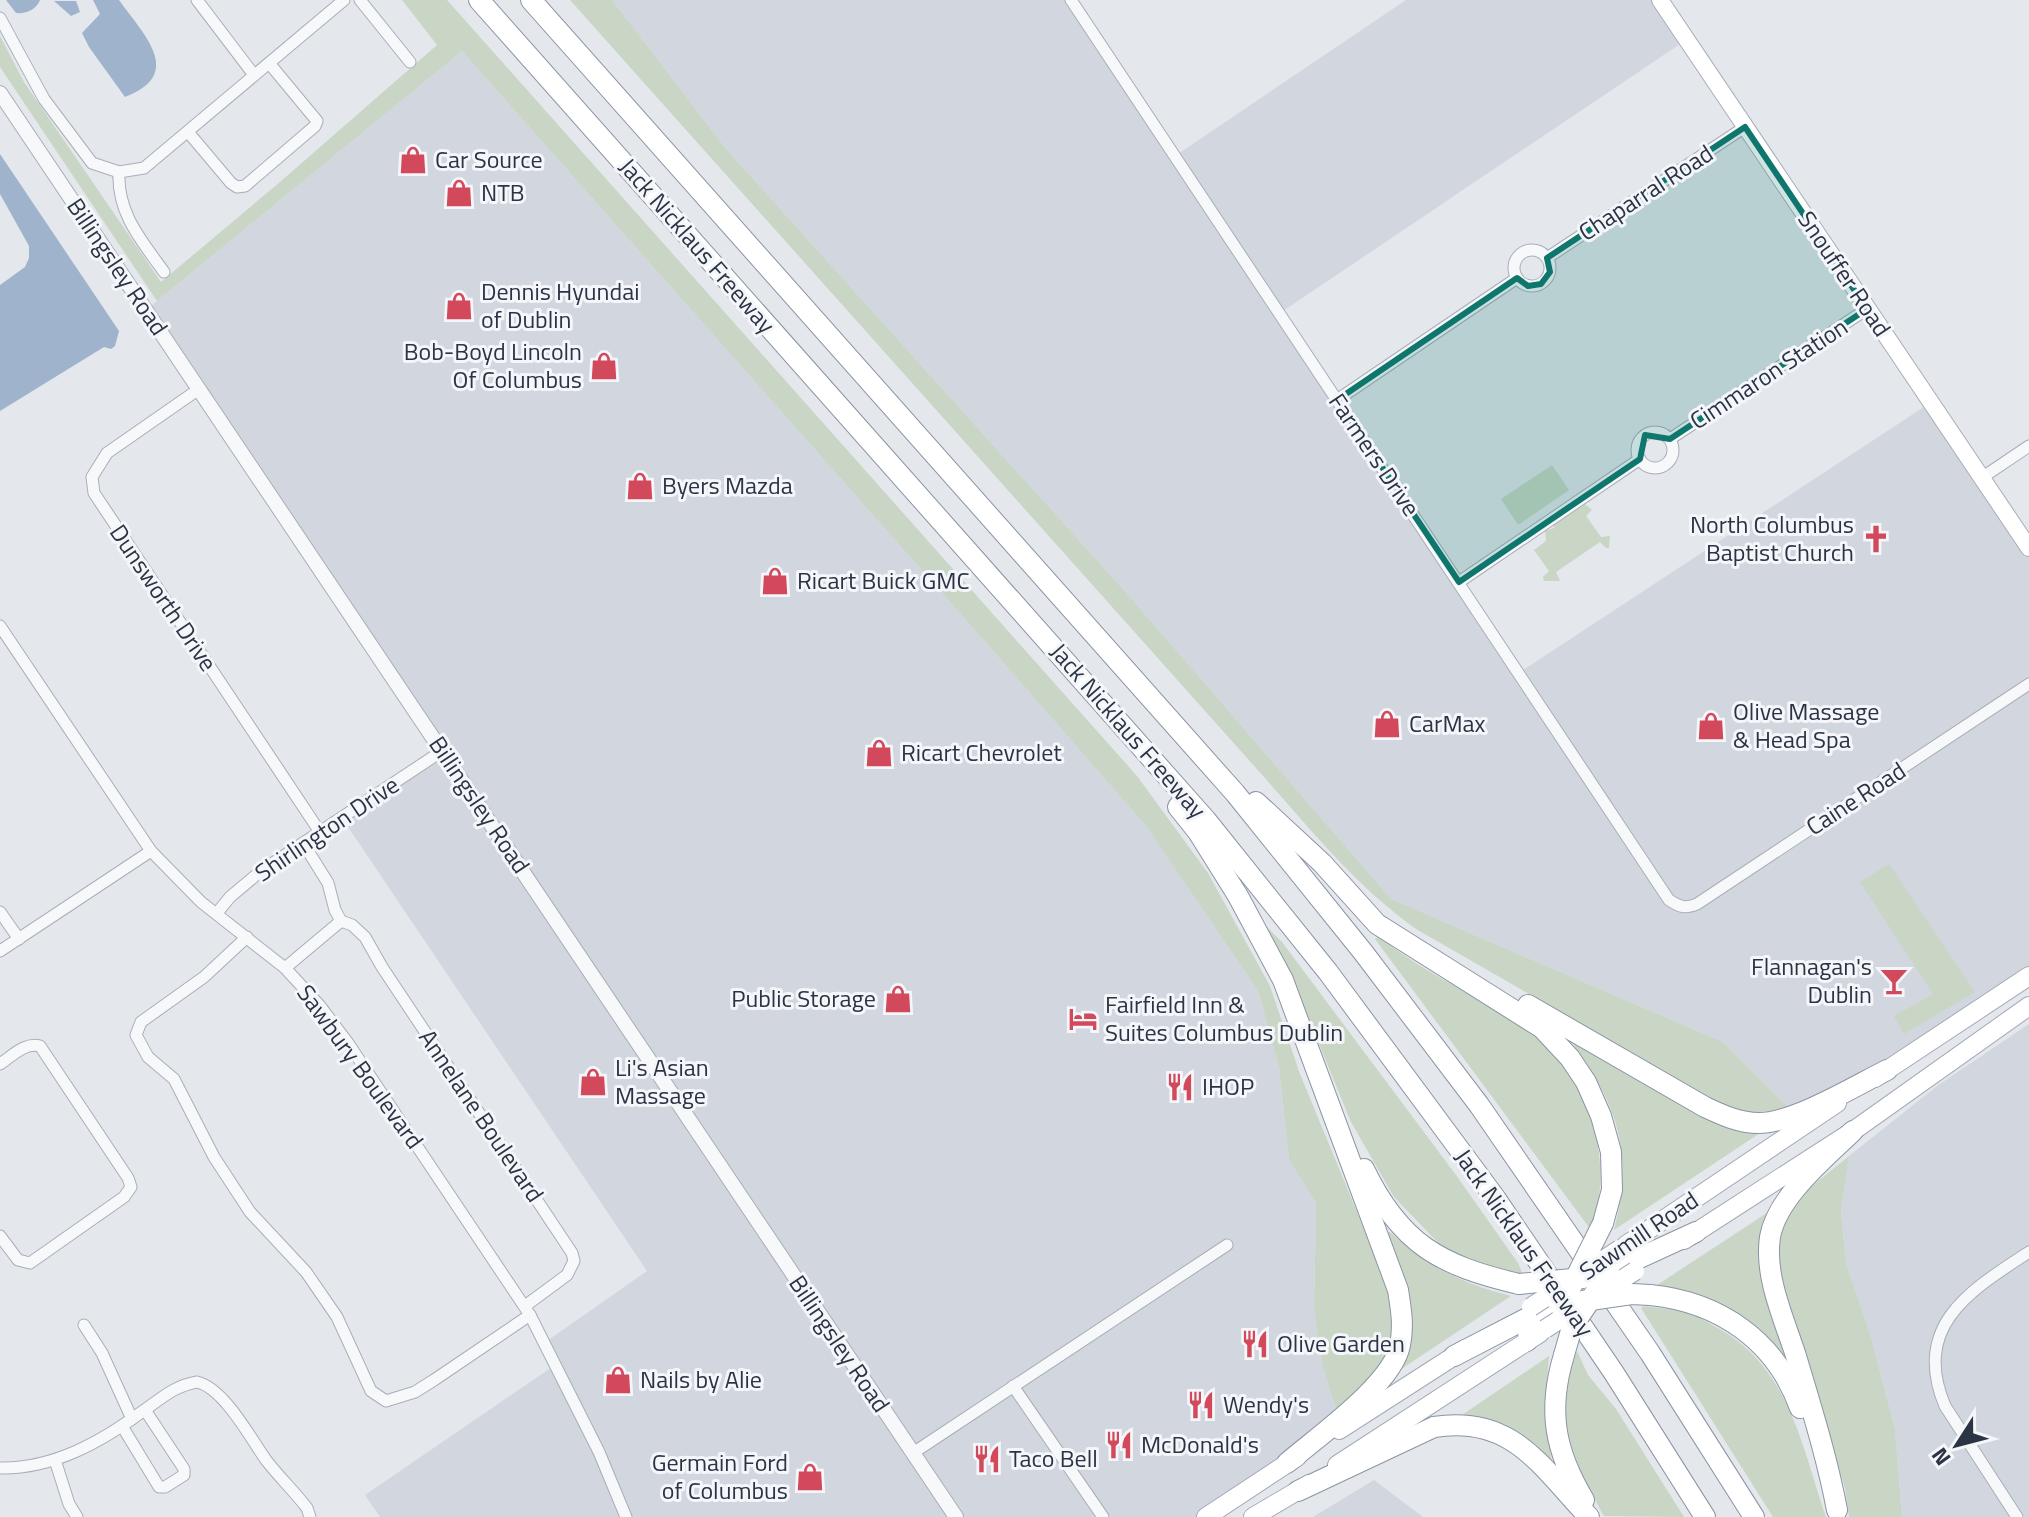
<svg xmlns="http://www.w3.org/2000/svg" width="2029" height="1517" viewBox="0 0 2029 1517" font-family="'Titillium Web',sans-serif">
  <style>
    .built { fill: #d2d6de }
    .green { fill: #c9d6c5 }
    .water { fill: #9fb4cc }
    .lines { fill: none; stroke-linecap: round; stroke-linejoin: round }
    .minor-casing { stroke: #a9aeb7; stroke-width: 13 }
    .tertiary-casing { stroke: #a9aeb7; stroke-width: 16 }
    .secondary-casing { stroke: #a9aeb7; stroke-width: 18 }
    .primary-casing { stroke: #a3abb8; stroke-width: 20 }
    .motorway-casing { stroke: #8b94a3; stroke-width: 22 }
    .minor { stroke: #f7f8fa; stroke-width: 11 }
    .tertiary { stroke: #f7f8fa; stroke-width: 14 }
    .secondary { stroke: #fff; stroke-width: 16 }
    .primary { stroke: #fff; stroke-width: 18 }
    .motorway { stroke: #fff; stroke-width: 20 }
    .primary-bridge-casing { stroke: #a3abb8; stroke-width: 20; stroke-linecap: butt }
    .motorway-bridge-casing { stroke: #8b94a3; stroke-width: 22; stroke-linecap: butt }
    .primary-bridge { stroke: #fff; stroke-width: 18 }
    .motorway-bridge { stroke: #fff; stroke-width: 20 }
    .marked { fill: #0f766e; fill-opacity: 0.2; stroke: #0f766e; stroke-width: 6; stroke-linejoin: round }
    .labels { text-anchor: middle; stroke-width: 6; stroke-linejoin: round; paint-order: stroke }
    .poi-label { font-size: 24px; fill: #2b3445; stroke: #f4f6f9; text-anchor: start }
    .street-label { font-size: 24px; fill: #2b3445; stroke: #f4f6f9 }
  </style>
  <rect width="100%" height="100%" fill="#e4e7ec"/>
  <g class="built">
    <polygon points="612,0 1072,0 1178,154 1406,0 1663,0 1689,38 1280,313 1520,672 1933,401 2029,543 2029,967 1885,1063 1790,1109 1723,1042 1391,899 1131,598 727,150"/>
    <polygon points="462,51 981,637 1146,826 1258,991 1279,1067 1289,1160 1316,1203 1314,1311 1323,1368 1337,1412 1206,1517 380,1517 365,1495 555,1365 544,1343 647,1271 342,818 441,751 146,310"/>
    <polygon points="2029,1024 2029,1517 1902,1517 1895,1429 1871,1337 1846,1263 1841,1211 1849,1156 1937,1086"/>
    <polygon points="1374,1480 1423,1517 1313,1517"/>
  </g>
  <g class="green">
    <path d="M 402,0 L 447,0 L 1137,776 L 1208,873 L 1270,986 L 1300,1074 L 1390,1292 C 1400,1362 1388,1368 1337,1412 L 1323,1368 L 1314,1311 L 1316,1203 L 1289,1160 L 1279,1067 L 1258,991 L 1146,826 L 981,637 L 462,51 L 157,301 L 0,67 L 0,36 L 24,82 L 161,282 L 280,182 L 437,45 Z"/>
    <path d="M 570,0 L 612,0 L 727,150 L 1131,598 L 1391,899 L 1723,1042 L 1790,1109 L 1756,1117 L 1733,1111 L 1416,929 C 1354,885 1306,824 1256,768 Z"/>
    <polygon points="1552,465 1569,490 1518,525 1501,499"/>
    <polygon points="1585,504 1592,510 1586,516 1601,537 1610,536 1609,548 1606,548 1600,542 1556,572 1560,581 1544,581 1543,577 1549,571 1534,550 1546,541 1545,531 1554,528 1553,525"/>
    <polygon points="1889,864 1975,992 1904,1034 1894,1016 1933,994 1860,882"/>
    <polygon points="1266,926 1282,942 1456,1175 1518,1263 1523,1275 1478,1267 1448,1253 1394,1197 1351,1122 1294,983"/>
    <path d="M 1379,936 C 1419,970 1465,990 1510,1017 C 1568,1053 1605,1119 1600,1188 C 1599,1202 1594,1216 1591,1230 L 1375,939 Z"/>
    <path d="M 1570,1040 L 1614,1062 L 1708,1120 L 1721,1125 L 1766,1129 L 1614,1230 C 1635,1154 1617,1102 1570,1040 Z"/>
    <path d="M 1849,1156 L 1841,1211 L 1846,1263 L 1871,1337 L 1895,1429 L 1902,1517 L 1849,1517 L 1845,1488 L 1783,1288 C 1770,1212 1794,1201 1849,1156 Z"/>
    <path d="M 1776,1207 L 1785,1352 L 1783,1357 C 1736,1313 1722,1299 1657,1285 Z"/>
    <path d="M 1384,1232 L 1390,1232 C 1429,1267 1460,1283 1511,1296 L 1397,1372 C 1404,1357 1411,1340 1412,1324 C 1413,1297 1393,1258 1384,1232 Z"/>
    <path d="M 1644,1306 C 1656,1308 1669,1308 1681,1311 C 1693,1314 1704,1320 1714,1326 C 1789,1365 1801,1444 1826,1517 L 1773,1517 L 1641,1308 Z"/>
    <path d="M 1577,1351 L 1588,1375 L 1616,1409 L 1684,1517 L 1604,1516 C 1573,1459 1551,1415 1577,1351 Z"/>
    <path d="M 1549,1356 C 1545,1397 1546,1432 1554,1472 L 1456,1419 Z"/>
  </g>
  <g class="water">
    <path d="M 6,0 L 40,0 C 36,10 26,14 16,13 Z"/>
    <path d="M 93,0 L 119,0 C 143,34 186,74 125,97 L 89,47 L 82,33 L 100,14 Z"/>
    <polygon points="54,1 76,1 80,12 71,16"/>
    <polygon points="0,154 119,331 115,346 111,349 104,347 0,411 0,285 25,267 29,258 29,246 0,194"/>
  </g>
  <g class="lines">
    <defs>
      <g id="minor">
        <polyline points="197,0 254,75"/>
        <polyline points="360,0 410,62"/>
        <path d="M 1071,0 L 1669,900 C 1680,907 1685,909 1697,904 L 2029,684"/>
        <polyline points="0,18 44,99 92,163 119,172 144,168 344,0"/>
        <polyline points="188,132 231,183 237,187 245,186 315,126 317,121 269,63"/>
        <path d="M 119,172 C 117,213 141,240 164,272"/>
        <circle cx="1532" cy="268" r="18"/>
        <polyline points="1547,258 1745,127"/>
        <polyline points="199,389 107,453 92,477 94,493 320,832"/>
        <polyline points="1337,400 1517,278"/>
        <circle cx="1655" cy="450" r="18"/>
        <polyline points="1670,439 1867,309"/>
        <polyline points="1980,479 2029,446"/>
        <polyline points="1459,582 1640,459"/>
        <polyline points="0,626 151,851 201,902 285,968 320,1006 348,1043 530,1315 599,1452 626,1517"/>
        <polyline points="303,843 328,883 335,910 341,921 352,925 365,937 382,967 572,1253 574,1261 567,1275 525,1306"/>
        <polyline points="0,912 19,939"/>
        <polyline points="217,913 230,897 261,871 442,751"/>
        <polyline points="247,937 204,977 141,1022 136,1035 148,1057 174,1079 214,1157 250,1212 306,1272 337,1317 371,1391 386,1401 415,1392 434,1380 530,1315"/>
        <polyline points="0,951 151,851"/>
        <polyline points="285,968 341,921"/>
        <path d="M 0,1064 C 12,1056 25,1042 40,1046 L 128,1178 L 131,1187 L 124,1197 L 30,1263 L 18,1260 L 0,1236"/>
        <polyline points="84,1325 102,1353 132,1419"/>
        <polyline points="1013,1386 1103,1517"/>
        <polyline points="122,1426 159,1487 165,1487 184,1475 184,1469 145,1410"/>
        <polyline points="913,1453 1227,1245"/>
        <polyline points="55,1460 69,1504 77,1517"/>
        <path d="M 0,1468 C 53,1469 101,1442 143,1411 C 162,1398 174,1386 197,1382 C 224,1388 251,1439 266,1460 C 279,1477 294,1491 307,1508 L 310,1517"/>
        <path d="M 2017,1517 L 1945,1406 C 1911,1325 1971,1290 2029,1252"/>
      </g>
      <polyline id="tertiary" points="0,93 956,1517"/>
      <polyline id="secondary" points="1660,0 2029,548"/>
      <g id="primary">
        <polyline points="1875,1078 2029,976"/>
        <polyline points="1684,1240 1853,1131 2029,1006"/>
        <polyline points="1626,1245 1837,1103"/>
        <polyline points="1339,1430 1465,1349"/>
        <polyline points="1337,1465 1540,1333"/>
        <polyline points="1206,1517 1297,1457"/>
        <polyline points="1253,1517 1309,1484"/>
      </g>
      <g id="motorway">
        <polyline points="479,0 1206,820 1328,972 1496,1199 1614,1373 1705,1517"/>
        <polyline points="531,0 1235,793 1363,952 1479,1105 1650,1353 1754,1517"/>
        <polyline points="1256,802 1322,863 1377,924 1542,1028 1570,1058 1586,1082 1601,1116 1611,1152 1612,1190 1603,1223"/>
        <path d="M 1178,807 L 1198,832 L 1238,896 L 1283,980 L 1398,1290 C 1401,1309 1404,1326 1400,1345 C 1393,1384 1317,1437 1287,1463"/>
        <path d="M 1528,1005 L 1705,1107 C 1722,1115 1739,1123 1759,1123 C 1794,1123 1853,1087 1887,1070"/>
        <path d="M 1364,1169 C 1400,1244 1441,1266 1519,1284"/>
        <polyline points="1617,1264 1636,1247 1638,1237"/>
        <polyline points="1609,1272 1696,1232"/>
        <path d="M 1650,1295 C 1720,1302 1776,1341 1800,1408"/>
        <polyline points="1527,1341 1529,1334 1550,1315"/>
        <path d="M 1564,1355 C 1547,1411 1555,1451 1584,1500"/>
        <polyline points="1454,1356 1539,1312 1559,1305"/>
        <path d="M 1298,1491 L 1434,1427 C 1513,1415 1540,1466 1589,1517"/>
        <path d="M 1837,1510 C 1827,1457 1811,1407 1796,1356 C 1784,1319 1764,1276 1770,1237 C 1777,1197 1825,1158 1853,1131"/>
      </g>
    </defs>
    <use href="#minor" class="minor-casing"/>
    <use href="#tertiary" class="tertiary-casing"/>
    <use href="#secondary" class="secondary-casing"/>
    <use href="#primary" class="primary-casing"/>
    <use href="#motorway" class="motorway-casing"/>
    <use href="#minor" class="minor"/>
    <use href="#tertiary" class="tertiary"/>
    <use href="#secondary" class="secondary"/>
    <use href="#primary" class="primary"/>
    <use href="#motorway" class="motorway"/>
    <defs>
      <g id="primary-bridge">
        <polyline points="1531,1307 1620,1249"/>
        <polyline points="1545,1329 1635,1271"/>
      </g>
      <g id="motorway-bridge">
        <polyline points="1519,1284 1583,1278"/>
        <polyline points="1583,1301 1632,1294 1650,1295"/>
        <polyline points="1559,1305 1568,1293 1603,1223"/>
        <polyline points="1564,1355 1572,1327 1609,1272"/>
      </g>
    </defs>
    <use href="#primary-bridge" class="primary-bridge-casing"/>
    <use href="#motorway-bridge" class="motorway-bridge-casing"/>
    <use href="#primary-bridge" class="primary-bridge"/>
    <use href="#motorway-bridge" class="motorway-bridge"/>
  </g>
  <path class="marked" d="M 1745,127 L 1867,309 L 1670,439 L 1645,435 L 1640,459 L 1459,582 L 1337,400 L 1517,278 L 1528,286 L 1541,284 L 1550,272 L 1547,258 Z"/>
  <defs>
    <symbol id="shop-bare" viewBox="-9 -9 18 18"><path d="M-5-2.5h2.3a2.7 3.5 0 0 1 5.4 0H5L5.5 6h-11ZM-1.5-2.5h3a1.5 2.3 0 0 0-3 0Z" fill="#d1495b" stroke="#f4f6f9" stroke-width="2.5" paint-order="stroke"/></symbol>
    <symbol id="church-bare" viewBox="-9 -9 18 18"><path d="M-1.2-6h2.4v3.5h3.3v2.4h-3.3V6h-2.4V-.1h-3.3v-2.4h3.3Z" fill="#d1495b" stroke="#f4f6f9" stroke-width="2.5" paint-order="stroke"/></symbol>
    <symbol id="bar-bare" viewBox="-9 -9 18 18"><path d="M-6-5H6L.8 .8V4.5H3.5V6h-7V4.5H-.8V.8Z" fill="#d1495b" stroke="#f4f6f9" stroke-width="2.5" paint-order="stroke"/></symbol>
    <symbol id="hotel-bare" viewBox="-9 -9 18 18"><path d="M-6-4.5h1.5V1H6V5H4.5V3h-9V5H-6ZM-4 0a1.8 1.8 0 1 1 3.6 0ZM.5 0V-2.5h3Q6-2.5 6 0Z" fill="#d1495b" stroke="#f4f6f9" stroke-width="2.5" paint-order="stroke"/></symbol>
    <symbol id="restaurant-bare" viewBox="-9 -9 18 18"><path d="M-5-6h1v4h1v-4h1v4h1v-4h1v5L-1.5 .5V6h-2V.5L-5-1ZM5-6V6H3V1.5H1.5Q1.5-4 5-6Z" fill="#d1495b" stroke="#f4f6f9" stroke-width="2.5" paint-order="stroke"/></symbol>
  </defs>
  <g fill-rule="evenodd">
    <use href="#shop-bare" x="393" y="140" width="40" height="40"/>
    <use href="#shop-bare" x="439" y="173" width="40" height="40"/>
    <use href="#shop-bare" x="439" y="286" width="40" height="40"/>
    <use href="#shop-bare" x="584" y="346" width="40" height="40"/>
    <use href="#shop-bare" x="620" y="466" width="40" height="40"/>
    <use href="#church-bare" x="1856" y="519" width="40" height="40"/>
    <use href="#shop-bare" x="755" y="561" width="40" height="40"/>
    <use href="#shop-bare" x="1367" y="704" width="40" height="40"/>
    <use href="#shop-bare" x="1691" y="706" width="40" height="40"/>
    <use href="#shop-bare" x="859" y="733" width="40" height="40"/>
    <use href="#bar-bare" x="1874" y="961" width="40" height="40"/>
    <use href="#shop-bare" x="878" y="979" width="40" height="40"/>
    <use href="#hotel-bare" x="1063" y="999" width="40" height="40"/>
    <use href="#shop-bare" x="573" y="1062" width="40" height="40"/>
    <use href="#restaurant-bare" x="1160" y="1067" width="40" height="40"/>
    <use href="#restaurant-bare" x="1235" y="1324" width="40" height="40"/>
    <use href="#shop-bare" x="598" y="1360" width="40" height="40"/>
    <use href="#restaurant-bare" x="1181" y="1385" width="40" height="40"/>
    <use href="#restaurant-bare" x="1099" y="1425" width="40" height="40"/>
    <use href="#restaurant-bare" x="967" y="1439" width="40" height="40"/>
    <use href="#shop-bare" x="790" y="1457" width="40" height="40"/>
  </g>
  <g class="labels">
    <g class="poi-label">
      <text x="435" y="168">Car Source</text>
      <text x="481" y="201">NTB</text>
      <text x="481" y="300">Dennis Hyundai<tspan x="481" dy="28">of Dublin</tspan></text>
      <text x="582" y="360" text-anchor="end">Bob-Boyd Lincoln<tspan x="582" dy="28">Of Columbus</tspan></text>
      <text x="662" y="494">Byers Mazda</text>
      <text x="1854" y="533" text-anchor="end">North Columbus<tspan x="1854" dy="28">Baptist Church</tspan></text>
      <text x="797" y="589">Ricart Buick GMC</text>
      <text x="1733" y="720">Olive Massage<tspan x="1733" dy="28">&amp; Head Spa</tspan></text>
      <text x="1409" y="732">CarMax</text>
      <text x="901" y="761">Ricart Chevrolet</text>
      <text x="1872" y="975" text-anchor="end">Flannagan's<tspan x="1872" dy="28">Dublin</tspan></text>
      <text x="876" y="1007" text-anchor="end">Public Storage</text>
      <text x="1105" y="1013">Fairfield Inn &amp;<tspan x="1105" dy="28">Suites Columbus Dublin</tspan></text>
      <text x="615" y="1076">Li's Asian<tspan x="615" dy="28">Massage</tspan></text>
      <text x="1202" y="1095">IHOP</text>
      <text x="1277" y="1352">Olive Garden</text>
      <text x="640" y="1388">Nails by Alie</text>
      <text x="1223" y="1413">Wendy's</text>
      <text x="1141" y="1453">McDonald's</text>
      <text x="1009" y="1467">Taco Bell</text>
      <text x="788" y="1471" text-anchor="end">Germain Ford<tspan x="788" dy="28">of Columbus</tspan></text>
    </g>
    <g class="street-label">
      <text transform="translate(1646 193) rotate(-33)" y="8">Chaparral Road</text>
      <text transform="translate(697 246) rotate(49)" y="8">Jack Nicklaus Freeway</text>
      <text transform="translate(117 267) rotate(56)" y="8">Billingsley Road</text>
      <text transform="translate(1844 274) rotate(56)" y="8">Snouffer Road</text>
      <text transform="translate(1769 374) rotate(-33)" y="8">Cimmaron Station</text>
      <text transform="translate(1374 455) rotate(56)" y="8">Farmers Drive</text>
      <text transform="translate(163 598) rotate(56)" y="8">Dunsworth Drive</text>
      <text transform="translate(1128 731) rotate(49)" y="8">Jack Nicklaus Freeway</text>
      <text transform="translate(1856 799) rotate(-33)" y="8">Caine Road</text>
      <text transform="translate(479 805) rotate(56)" y="8">Billingsley Road</text>
      <text transform="translate(327 829) rotate(-34)" y="8">Shirlington Drive</text>
      <text transform="translate(360 1067) rotate(54)" y="8">Sawbury Boulevard</text>
      <text transform="translate(481 1116) rotate(56)" y="8">Annelane Boulevard</text>
      <text transform="translate(1639 1236) rotate(-34)" y="8">Sawmill Road</text>
      <text transform="translate(1524 1243) rotate(55)" y="8">Jack Nicklaus Freeway</text>
      <text transform="translate(839 1344) rotate(56)" y="8">Billingsley Road</text>
    </g>
  </g>
  <g transform="translate(1957 1445) rotate(234)" stroke="#f4f6f9" stroke-width="6" paint-order="stroke">
  <path d="M0-6L14 30L0 20L-14 30Z" fill="#2b3445"/>
  <text y="-12" font-size="22" font-weight="bold" text-anchor="middle" fill="#2b3445">N</text>
  </g>
</svg>
